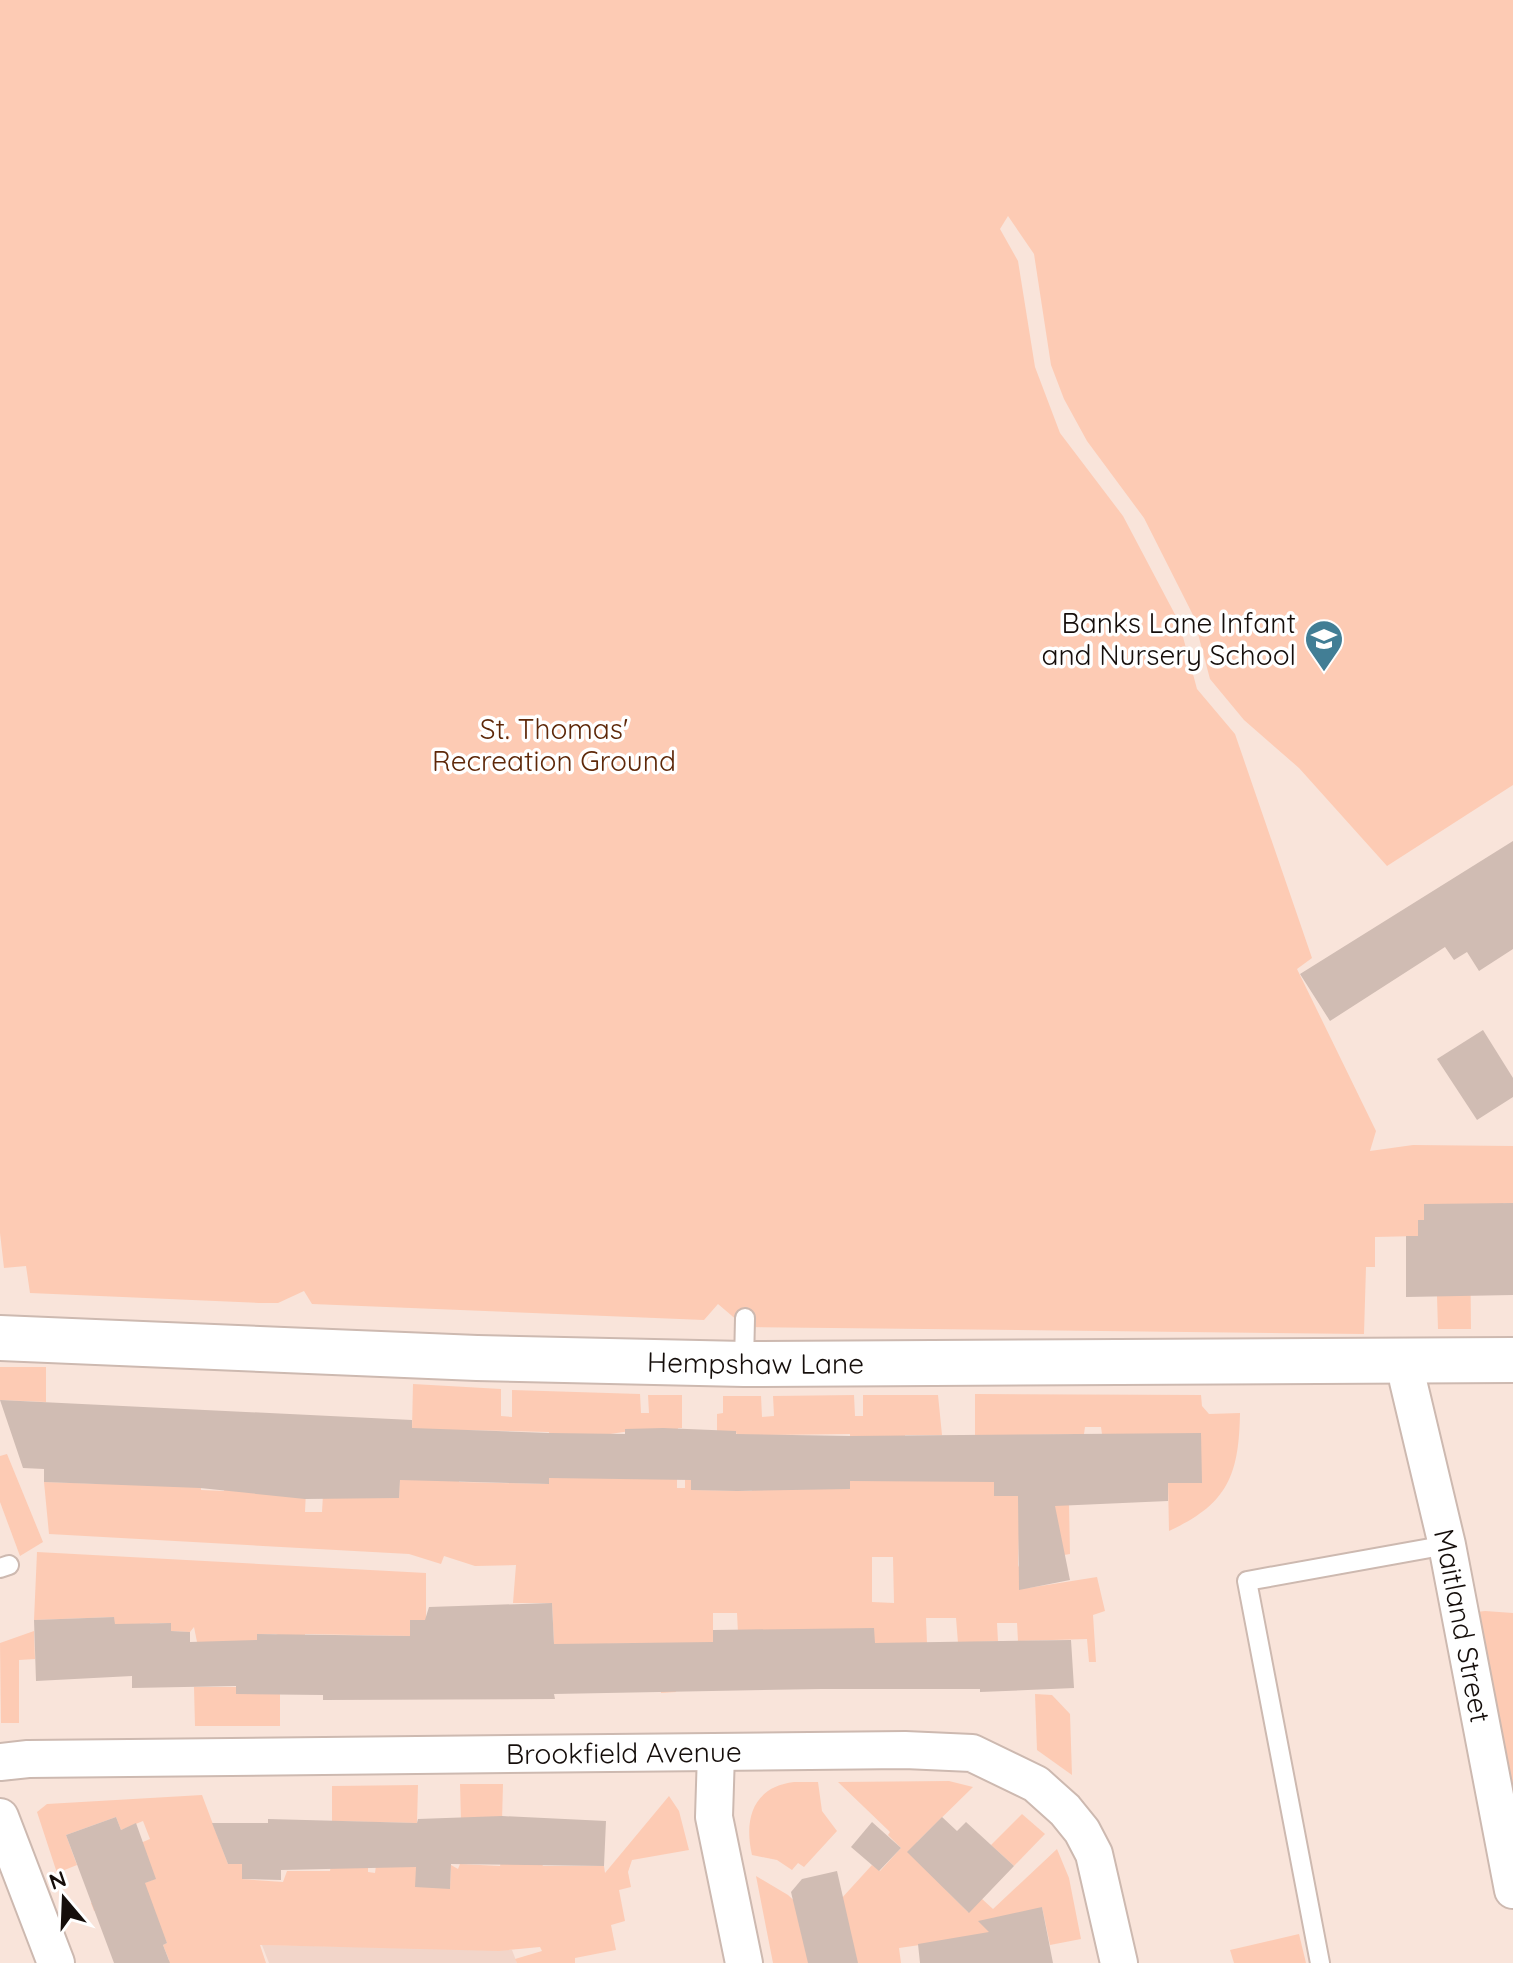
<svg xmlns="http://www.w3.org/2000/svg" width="1513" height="1963" viewBox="0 0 1513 1963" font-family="Quicksand,sans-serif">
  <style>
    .built { fill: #f2d5c9 }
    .green { fill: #fdcbb4; fill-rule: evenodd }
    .building { fill: #d0bcb3 }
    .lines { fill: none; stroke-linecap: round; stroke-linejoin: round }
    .lane-casing { stroke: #cdb9b0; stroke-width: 22 }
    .street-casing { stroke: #cdb9b0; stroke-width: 40 }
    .secondary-casing { stroke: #cdb9b0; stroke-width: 48 }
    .lane { stroke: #fff; stroke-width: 18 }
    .street { stroke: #fff; stroke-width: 36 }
    .secondary { stroke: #fff; stroke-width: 44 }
    .labels { text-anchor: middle; stroke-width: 7; stroke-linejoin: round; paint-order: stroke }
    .poi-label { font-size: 28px; fill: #150e0b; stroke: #fff; text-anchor: end }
    .park-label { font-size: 28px; fill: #5e2809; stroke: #fff }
    .street-label { font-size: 28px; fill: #150e0b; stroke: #fff }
  </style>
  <rect width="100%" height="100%" fill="#f9e4da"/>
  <polygon class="built" points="262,1945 512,1950 517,1963 269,1963"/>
  <g class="green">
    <polygon points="0,0 1513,0 1513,785 1387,866 1299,768 1244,720 1210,679 1193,615 1144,518 1087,441 1064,399 1051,365 1034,254 1008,216 1000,229 1018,261 1035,367 1060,433 1123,516 1179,622 1197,689 1235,734 1312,958 1297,969 1376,1131 1370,1151 1413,1145 1513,1146 1513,1203 1504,1203 1470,1235 1471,1329 1438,1329 1437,1296 1448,1204 1424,1204 1424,1220 1418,1221 1418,1236 1375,1237 1375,1267 1366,1267 1364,1334 745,1327 718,1304 704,1320 312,1304 304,1291 278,1303 259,1303 30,1293 26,1266 4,1268 0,1233"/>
    <polygon points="0,1367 46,1367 46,1402 0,1400"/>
    <path d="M 413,1384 L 501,1389 L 501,1416 L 512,1417 L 512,1390 L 640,1394 L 641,1413 L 649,1413 L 648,1395 L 682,1395 L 682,1428 L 678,1428 L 678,1433 L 644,1429 L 610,1434 L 609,1478 L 677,1479 L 677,1488 L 685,1488 L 685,1479 L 691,1480 L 692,1490 L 752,1491 L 736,1432 L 717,1431 L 717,1414 L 723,1413 L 723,1396 L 761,1396 L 762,1417 L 774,1416 L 773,1396 L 854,1395 L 855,1416 L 863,1416 L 863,1395 L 938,1395 L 942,1435 L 905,1435 L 905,1481 L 994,1481 L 1018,1496 L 975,1436 L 975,1394 L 1201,1395 L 1202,1406 L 1209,1414 L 1240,1413 C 1239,1475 1228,1504 1169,1531 L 1168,1483 L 1202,1483 L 1102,1434 L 1101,1427 L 1085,1427 L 1084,1434 L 1017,1435 L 1069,1504 L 1070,1554 L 1046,1558 L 1019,1536 L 1018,1565 L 1028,1588 L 1097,1577 L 1105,1611 L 1093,1615 L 1096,1662 L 1089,1662 L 1087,1639 L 1018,1641 L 1017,1623 L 997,1623 L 998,1641 L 958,1643 L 956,1618 L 926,1618 L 927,1643 L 888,1647 L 820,1629 L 738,1633 L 737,1613 L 713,1613 L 713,1643 L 674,1645 L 676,1692 L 661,1693 L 660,1643 L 554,1645 L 552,1603 L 513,1603 L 516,1565 L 475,1566 L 444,1556 L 441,1564 L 409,1554 L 49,1534 L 44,1482 L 103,1484 L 201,1478 L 201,1490 L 224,1491 L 227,1465 L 307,1469 L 305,1512 L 322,1512 L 323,1495 L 399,1498 L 400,1473 L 411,1472 ZM 461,1430 L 549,1432 L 548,1484 L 459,1482 ZM 850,1434 L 850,1489 L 768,1489 L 767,1435 ZM 872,1557 L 893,1557 L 894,1603 L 872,1602 Z"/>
    <polygon points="7,1454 43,1542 20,1556 0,1502 0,1456"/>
    <polygon points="37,1552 426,1573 426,1620 410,1620 410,1636 305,1634 305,1650 276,1634 257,1634 257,1648 197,1642 194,1627 190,1632 171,1631 170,1623 150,1623 149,1641 115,1649 114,1617 34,1620"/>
    <polygon points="1485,1611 1513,1613 1513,1855 1460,1614"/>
    <polygon points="34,1631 35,1659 19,1660 19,1723 1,1723 0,1643"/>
    <polygon points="194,1687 236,1687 236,1694 280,1694 280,1726 195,1726"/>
    <polygon points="1035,1694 1052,1695 1070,1714 1072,1775 1037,1750"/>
    <polygon points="949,1781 973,1787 917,1842 947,1891 968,1912 981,1898 993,1909 1057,1849 1069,1878 1081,1939 1050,1945 1042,1907 996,1934 899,1948 901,1963 773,1963 756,1876 788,1895 812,1917 830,1911 872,1865 880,1871 901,1848 888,1835 890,1832 838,1782"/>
    <path d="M 794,1782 L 818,1782 L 822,1811 L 837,1831 L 804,1867 L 798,1863 L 792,1870 L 777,1860 L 752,1855 C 744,1820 752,1787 794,1782 Z"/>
    <polygon points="460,1784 503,1784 502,1821 461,1820"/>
    <polygon points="418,1785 417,1823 332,1821 332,1786"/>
    <polygon points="202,1795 228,1864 242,1864 242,1879 283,1882 287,1871 330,1871 331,1865 368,1866 368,1872 375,1873 376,1866 416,1867 450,1888 451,1865 458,1869 460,1864 500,1866 501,1861 541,1863 543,1866 604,1866 605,1873 669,1796 679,1811 689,1850 632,1860 628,1872 631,1887 619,1890 625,1921 611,1925 616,1950 575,1958 575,1963 517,1963 515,1959 542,1951 540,1947 499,1951 260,1945 266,1963 161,1963 169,1960 163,1945 167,1943 144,1892 94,1911 91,1903 155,1879 138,1844 150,1839 143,1821 121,1830 116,1817 66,1835 77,1865 57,1873 37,1812 47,1804"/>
    <polygon points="1022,1814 1045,1834 1014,1866 991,1845"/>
    <polygon points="1299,1934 1306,1963 1234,1963 1230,1950"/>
  </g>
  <g class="building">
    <polygon points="1513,841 1513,949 1479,971 1467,952 1454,960 1445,947 1330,1021 1300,974"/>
    <polygon points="1483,1030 1513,1078 1513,1097 1477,1120 1437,1059"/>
    <polygon points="1513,1203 1513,1295 1406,1297 1406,1236 1418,1236 1418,1220 1424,1220 1424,1204"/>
    <polygon points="0,1400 412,1420 412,1428 549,1433 625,1434 625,1429 663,1428 736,1431 736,1434 850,1436 1201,1433 1202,1483 1168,1483 1168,1501 1055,1506 1070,1580 1019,1590 1018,1496 994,1496 994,1482 850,1481 850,1489 737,1491 691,1490 691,1480 549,1478 549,1484 400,1480 399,1498 305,1499 200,1488 44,1482 44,1469 23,1468"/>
    <polygon points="552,1603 554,1644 713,1642 713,1630 874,1628 875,1643 1071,1640 1074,1688 980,1692 980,1689 821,1689 554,1694 555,1699 323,1700 323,1695 236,1694 236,1686 132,1688 132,1676 36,1681 34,1620 114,1617 115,1624 171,1623 171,1631 190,1632 190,1642 257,1640 257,1634 410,1636 410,1620 425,1620 429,1607"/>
    <polygon points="502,1816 606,1821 604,1866 451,1864 450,1889 415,1887 416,1867 281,1870 281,1880 242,1879 242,1864 228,1864 212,1823 268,1823 268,1819 417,1823 418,1819"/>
    <polygon points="116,1817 121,1830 136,1823 156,1879 145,1883 167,1943 163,1945 170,1963 114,1963 66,1835"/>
    <polygon points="942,1817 957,1831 966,1822 1014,1866 969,1913 907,1852"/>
    <polygon points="872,1822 901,1848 879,1871 851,1847"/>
    <polygon points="837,1871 858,1963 808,1963 791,1892 802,1879"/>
    <polygon points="1042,1907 1053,1963 920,1963 918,1944 989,1932 978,1921"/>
  </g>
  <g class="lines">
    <defs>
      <g id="lane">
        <polyline points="744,1364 745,1318"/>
        <polyline points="0,1568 9,1565"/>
        <polyline points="1320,1963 1247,1581 1447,1545"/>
      </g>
      <g id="street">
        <path id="s1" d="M 1406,1362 L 1408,1381 L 1447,1545 L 1513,1890"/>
        <polyline points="716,1753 714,1817 744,1963"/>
        <path id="s2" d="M 0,1762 L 28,1759 L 905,1750 L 972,1753 L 1036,1784 L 1065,1810 L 1082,1831 L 1094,1854 L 1119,1963"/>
        <polyline points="0,1817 56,1963"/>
      </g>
      <g id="secondary">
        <path id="s3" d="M 0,1338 L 477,1358 L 744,1364 L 1513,1360"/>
      </g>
    </defs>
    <use href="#lane" class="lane-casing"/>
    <use href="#street" class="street-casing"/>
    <use href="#secondary" class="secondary-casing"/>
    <use href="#lane" class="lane"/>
    <use href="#street" class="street"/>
    <use href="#secondary" class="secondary"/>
  </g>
  <defs>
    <symbol id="school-pin" viewBox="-11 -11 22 30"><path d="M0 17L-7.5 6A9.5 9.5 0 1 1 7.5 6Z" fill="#427e95" stroke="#fff"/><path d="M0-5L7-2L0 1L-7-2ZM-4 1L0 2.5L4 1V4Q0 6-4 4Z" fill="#fff"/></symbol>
  </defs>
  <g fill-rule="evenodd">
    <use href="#school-pin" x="1302" y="617" width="44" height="60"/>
  </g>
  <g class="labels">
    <g class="poi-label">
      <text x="1296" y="633">Banks Lane Infant<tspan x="1296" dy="32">and Nursery School</tspan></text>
    </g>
    <g class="park-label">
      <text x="554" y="739">St. Thomas'<tspan x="554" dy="32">Recreation Ground</tspan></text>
    </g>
    <g class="street-label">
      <text dy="10" stroke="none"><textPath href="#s3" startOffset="756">Hempshaw Lane</textPath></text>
      <text dy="10" stroke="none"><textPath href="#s1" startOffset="270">Maitland Street</textPath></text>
      <text dy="10" stroke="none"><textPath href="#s2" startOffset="624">Brookfield Avenue</textPath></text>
    </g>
  </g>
  <g transform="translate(64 1899) rotate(341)" stroke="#ffffff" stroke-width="6" paint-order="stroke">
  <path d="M0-6L14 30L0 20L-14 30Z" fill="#150e0b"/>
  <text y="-12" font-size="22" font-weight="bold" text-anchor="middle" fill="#150e0b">N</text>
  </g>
</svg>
